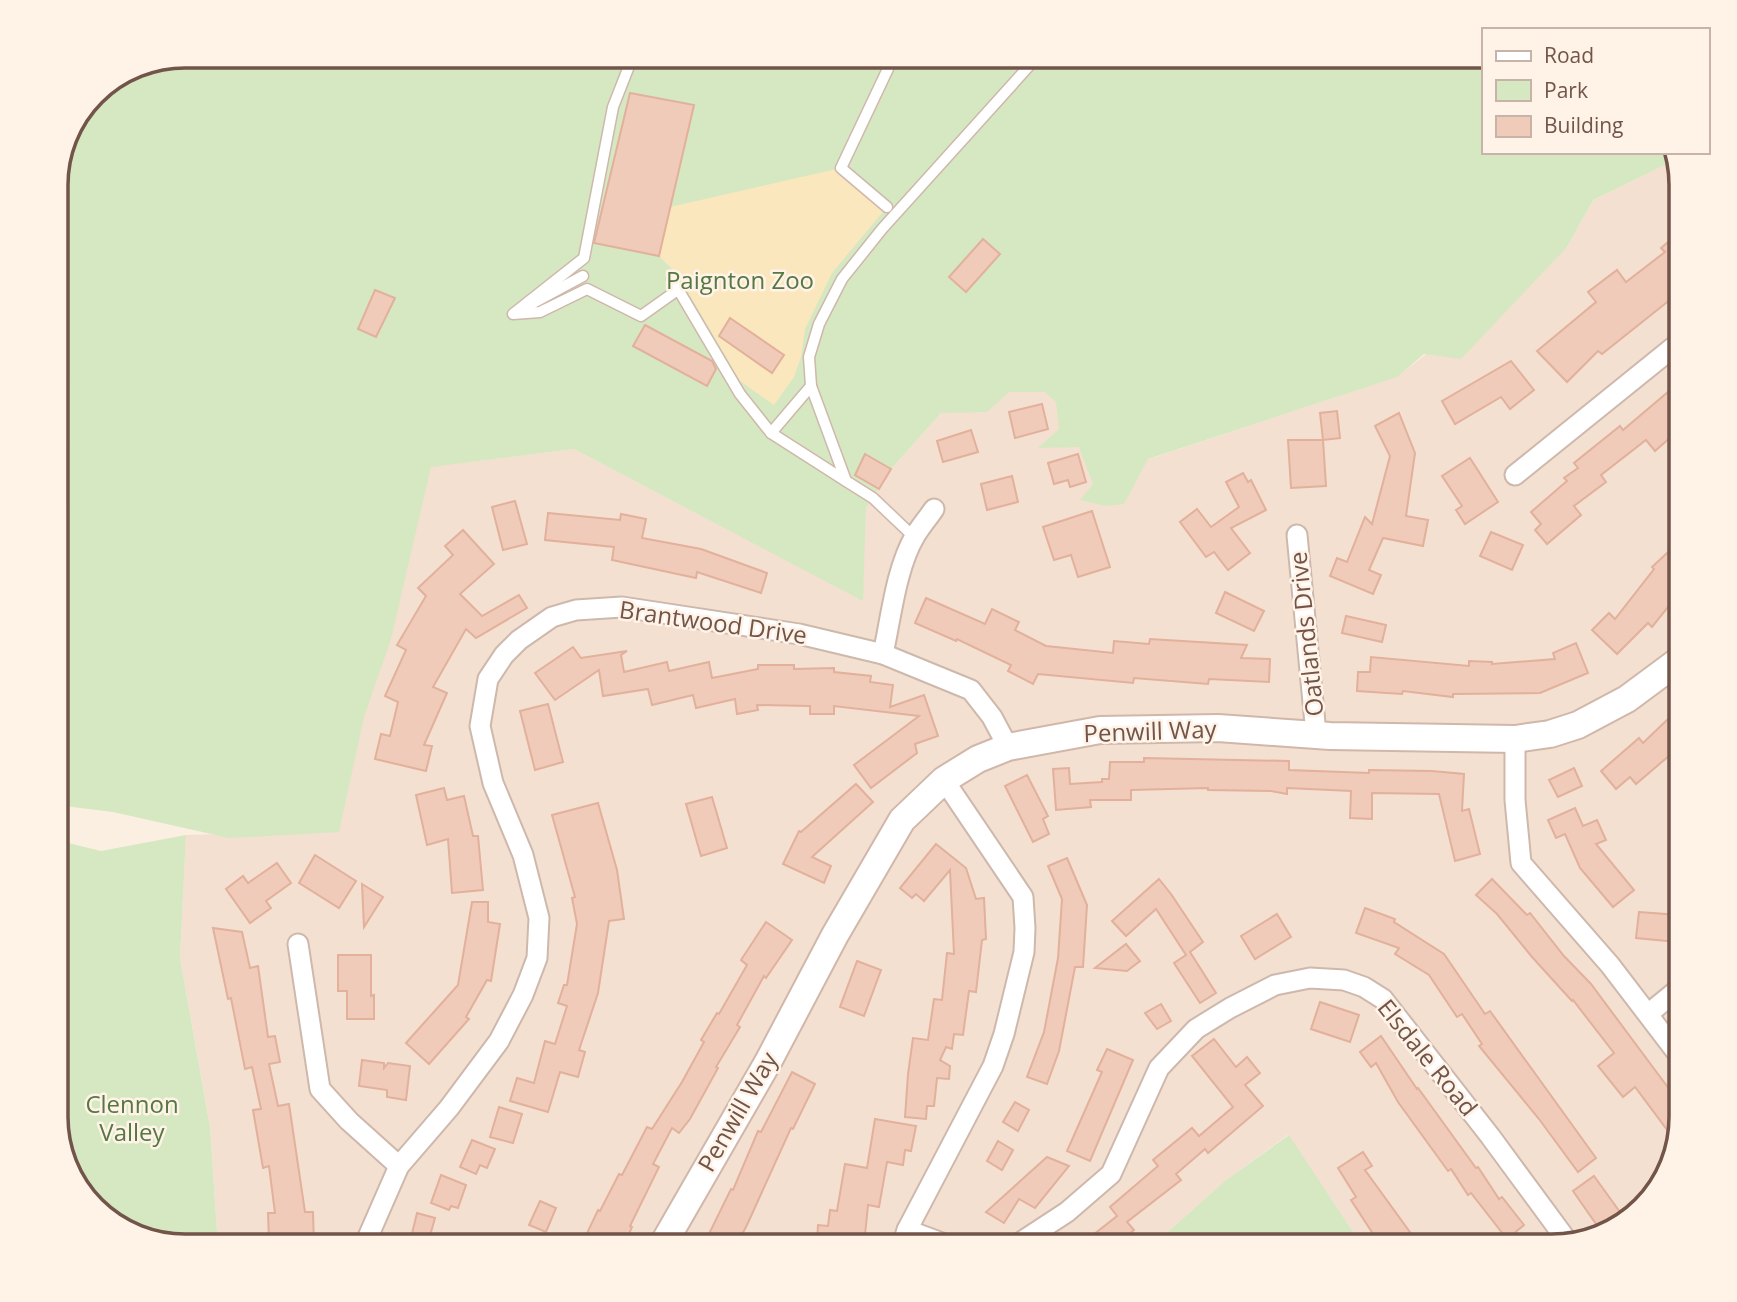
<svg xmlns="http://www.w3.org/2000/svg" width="1737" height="1302" viewBox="0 0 1737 1302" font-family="'Open Sans',sans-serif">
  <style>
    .residential { fill: #f3e0d0 }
    .green { fill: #d5e8c1 }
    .sand { fill: #fae7bd }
    .building { fill: #f0cbba; stroke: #e2b09b; stroke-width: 2 }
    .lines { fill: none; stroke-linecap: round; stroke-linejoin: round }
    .lane-casing { stroke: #ceb8ac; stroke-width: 13 }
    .street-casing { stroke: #ceb8ac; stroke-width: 23 }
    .secondary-casing { stroke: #d1b7a9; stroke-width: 30 }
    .lane { stroke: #fff; stroke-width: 10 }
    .street { stroke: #fff; stroke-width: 19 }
    .secondary { stroke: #fff; stroke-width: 26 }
    .labels { text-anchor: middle; stroke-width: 5; stroke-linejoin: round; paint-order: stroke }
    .park-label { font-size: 24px; fill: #567842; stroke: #fff3e8 }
    .street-label { font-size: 24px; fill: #725449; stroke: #fff3e8 }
    .rim { fill: none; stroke: #725449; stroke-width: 3.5 }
  </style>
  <rect width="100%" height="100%" fill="#fbefe2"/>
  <polygon class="residential" points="1675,160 1681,184 1681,1118 1654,1196 1609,1233 1552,1246 1362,1246 1288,1135 1226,1180 1152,1246 218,1246 210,1126 180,958 186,835 335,831 418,468 574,449 862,600 866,508 891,469 941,413 1016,361 1149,459 1396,377 1567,247 1593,200"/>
  <g class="green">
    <polygon points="185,56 1483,56 1483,152 1673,152 1675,160 1593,200 1567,247 1461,359 1424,354 1397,377 1148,459 1124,504 1105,506 1080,500 1093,484 1079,447 1038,448 1059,429 1056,402 1045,392 1009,392 987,412 941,413 891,469 866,508 863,601 574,449 431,467 391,639 364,717 339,832 229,838 113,812 56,805 56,176 69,128 100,88"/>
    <polygon points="186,835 180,958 210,1127 218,1246 184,1246 106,1219 69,1175 56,1125 56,840 101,851"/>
    <polygon points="1289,1135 1362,1246 1152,1246 1226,1180"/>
  </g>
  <polygon class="sand" points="841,168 887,207 832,273 805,329 801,357 794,377 774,405 740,381 678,275 659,256 670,207"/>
  <g class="building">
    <polygon points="630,93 694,105 659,256 594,243"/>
    <polygon points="1681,231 1681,291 1602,354 1598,351 1567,382 1537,351 1596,302 1588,292 1617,270 1626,282 1665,252 1661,248"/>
    <polygon points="983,239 1000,254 966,292 949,277"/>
    <polygon points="375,290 395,298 376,337 358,329"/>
    <polygon points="730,318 784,355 772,373 719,336"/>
    <polygon points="645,325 712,361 716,369 707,386 633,346"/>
    <polygon points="1511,361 1534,390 1510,409 1501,397 1455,424 1442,401"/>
    <polygon points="1681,381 1681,428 1655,451 1646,440 1601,475 1606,482 1574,506 1581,515 1547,544 1535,530 1541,524 1531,512 1567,481 1564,478 1578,468 1574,463 1620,426 1623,430"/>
    <polygon points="1042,404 1048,429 1015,438 1009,412"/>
    <polygon points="1337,411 1340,438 1323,440 1320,413"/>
    <polygon points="1399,413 1415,453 1406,516 1428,520 1423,546 1383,538 1369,570 1381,575 1373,594 1330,576 1337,558 1347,562 1365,517 1372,524 1390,456 1375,426"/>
    <polygon points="971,430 978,452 943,462 937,441"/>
    <polygon points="1288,440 1323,440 1326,486 1291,488"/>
    <polygon points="865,454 891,469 879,489 855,475"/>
    <polygon points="1078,454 1086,482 1070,487 1068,480 1054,484 1048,463"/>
    <polygon points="1470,458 1498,502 1465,524 1456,510 1462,506 1442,476"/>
    <polygon points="1243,473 1248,482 1251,480 1266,510 1231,528 1250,553 1228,570 1214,552 1206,557 1180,522 1197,509 1211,527 1239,507 1226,482"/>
    <polygon points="1012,476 1018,502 987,510 981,484"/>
    <polygon points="515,501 527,544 503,550 492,507"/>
    <polygon points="1092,511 1110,567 1078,577 1071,555 1054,560 1043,527"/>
    <polygon points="548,513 620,520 621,514 646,519 642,538 701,549 767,573 761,593 697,572 696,578 612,560 614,547 545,540"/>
    <polygon points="463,530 494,564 460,594 482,616 519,595 527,608 476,638 466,629 433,687 447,693 424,745 432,746 426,771 375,759 381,734 390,736 398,702 385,696 406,650 397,645 426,596 418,588 453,555 445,546"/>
    <polygon points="1491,532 1523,545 1512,570 1480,556"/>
    <polygon points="1681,540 1681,591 1652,627 1648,623 1617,654 1592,630 1609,613 1615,619 1654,569 1652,567"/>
    <polygon points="1225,592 1264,611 1254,631 1216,613"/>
    <polygon points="926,598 985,624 992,609 1019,622 1015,630 1046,646 1113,653 1114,641 1149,644 1150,639 1247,645 1241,658 1270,659 1269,682 1209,679 1208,684 1134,678 1133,683 1038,674 1033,684 1008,671 1011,665 957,639 956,641 915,623"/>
    <polygon points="1346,616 1386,625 1382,642 1342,633"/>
    <polygon points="1576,643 1588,673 1540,693 1453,694 1453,697 1403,691 1402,694 1357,691 1358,672 1370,672 1371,657 1469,666 1469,661 1492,662 1492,664 1555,659 1553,653"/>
    <polygon points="573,647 581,658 627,651 621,655 624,672 667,662 669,671 709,662 712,678 758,669 758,665 794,665 794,669 834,668 834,672 871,676 870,682 893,685 890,707 924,695 938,736 915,744 917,753 871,788 854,765 919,716 834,706 834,714 810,714 810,706 757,705 758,710 737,714 735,699 696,708 693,695 652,705 648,689 603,696 599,670 555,700 535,673"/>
    <polygon points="548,704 563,762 535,770 520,711"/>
    <polygon points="1681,713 1681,766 1670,755 1636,784 1630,777 1616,789 1601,771 1639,738 1643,743 1668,719 1671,723"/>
    <polygon points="1144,758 1289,761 1289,770 1369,773 1369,770 1432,771 1464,774 1462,811 1469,809 1480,854 1455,861 1439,794 1372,793 1372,819 1350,818 1351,791 1287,788 1287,794 1271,791 1208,790 1208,788 1131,790 1131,800 1090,800 1091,807 1056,810 1053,769 1069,768 1070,784 1102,782 1102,779 1109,779 1110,762 1144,762"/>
    <polygon points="1574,768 1582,786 1558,797 1549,780"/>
    <polygon points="1027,775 1048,816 1043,819 1049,834 1033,842 1005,786"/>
    <polygon points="856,784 873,802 812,857 831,866 824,883 783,864 799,831 801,832"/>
    <polygon points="444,788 447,800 464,796 473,836 478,836 483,890 452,893 448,839 427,845 416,795"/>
    <polygon points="712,797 727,848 701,856 686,804"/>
    <polygon points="598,803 617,870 624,919 609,921 598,993 579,1050 585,1052 578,1077 560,1072 548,1112 510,1101 517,1078 534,1083 545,1041 555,1044 567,1006 558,1003 564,985 567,985 577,924 572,898 575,897 552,815"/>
    <polygon points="1575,808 1583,826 1597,820 1606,840 1596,844 1634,890 1613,907 1580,868 1565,834 1556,838 1548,820"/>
    <polygon points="936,844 966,868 976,899 984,898 986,939 982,940 976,992 969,991 963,1035 954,1034 952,1049 946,1047 940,1060 950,1066 949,1079 937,1078 934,1106 927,1106 926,1119 905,1117 908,1074 913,1038 928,1040 934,999 942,1000 947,953 954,954 950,870 924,901 916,894 912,898 900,888"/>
    <polygon points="315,855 356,881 339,908 299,883"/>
    <polygon points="1067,858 1087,905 1083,967 1075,967 1059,1051 1047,1084 1027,1077 1044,1032 1058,958 1062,899 1048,866"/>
    <polygon points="277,863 291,883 266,901 271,908 250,923 226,889 243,876 248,883"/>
    <polygon points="1159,879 1171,894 1203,942 1190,952 1216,993 1200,1003 1174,963 1186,955 1156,909 1126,936 1112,921"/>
    <polygon points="1492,879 1527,915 1530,913 1564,956 1591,984 1681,1105 1681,1118 1674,1139 1635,1087 1623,1097 1598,1066 1614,1053 1573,1000 1572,1001 1532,957 1497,914 1476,895"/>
    <polygon points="362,884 383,897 364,927"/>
    <polygon points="472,902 488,902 488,922 500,924 491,981 487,980 466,1017 469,1019 429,1064 406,1043 458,985"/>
    <polygon points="1365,908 1395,919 1394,922 1444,954 1485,1014 1490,1011 1596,1158 1578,1172 1539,1119 1479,1046 1482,1044 1462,1014 1457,1017 1429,975 1395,954 1399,948 1356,933"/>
    <polygon points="1639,912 1679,915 1677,942 1636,938"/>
    <polygon points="1277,914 1291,937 1255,959 1241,936"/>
    <polygon points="766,922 792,940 766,978 764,976 737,1025 740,1027 716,1067 718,1068 690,1119 679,1133 672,1128 653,1164 659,1167 630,1226 632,1227 624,1245 611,1239 608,1246 581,1246 598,1210 600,1211 619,1174 622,1175 647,1127 652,1129 682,1082 704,1042 701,1040 717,1013 719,1014 747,965 741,960"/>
    <polygon points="213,928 242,932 250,968 258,966 268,1037 275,1036 280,1062 269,1064 278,1106 289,1104 305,1212 313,1212 314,1246 277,1246 276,1241 269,1241 268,1213 275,1213 269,1166 263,1168 253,1110 261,1109 252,1067 245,1069 231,998 228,999"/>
    <polygon points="1126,944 1140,961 1127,971 1095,968"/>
    <polygon points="338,955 371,955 371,996 374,995 374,1019 347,1019 347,991 338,991"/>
    <polygon points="857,961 881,970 864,1016 840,1007"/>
    <polygon points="1320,1002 1359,1015 1350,1042 1311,1029"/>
    <polygon points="1161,1004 1171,1021 1157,1029 1145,1013"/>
    <polygon points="1381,1036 1417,1089 1418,1088 1476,1168 1478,1167 1499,1199 1502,1197 1524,1225 1507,1239 1471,1193 1468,1195 1451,1169 1448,1171 1398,1102 1376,1063 1371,1067 1360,1052"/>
    <polygon points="1214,1039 1236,1067 1247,1057 1260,1073 1245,1085 1263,1106 1208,1153 1205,1149 1176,1174 1181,1180 1127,1222 1134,1230 1115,1246 1079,1246 1117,1216 1110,1207 1158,1166 1153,1160 1192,1128 1199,1136 1233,1107 1192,1056"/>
    <polygon points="1107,1049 1133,1060 1090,1161 1067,1151 1102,1072 1097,1070"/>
    <polygon points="362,1060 384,1063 384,1068 388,1063 410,1066 406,1100 387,1097 387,1090 359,1086"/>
    <polygon points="792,1072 815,1084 793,1129 791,1128 747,1225 736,1246 703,1246 731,1189 733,1190 758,1131 761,1132"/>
    <polygon points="1015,1102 1029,1110 1018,1131 1003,1122"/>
    <polygon points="499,1107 522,1114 513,1143 490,1137"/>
    <polygon points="875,1119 916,1126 911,1151 905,1150 903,1165 887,1162 879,1207 868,1205 865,1235 861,1234 860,1246 840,1246 840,1244 817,1241 818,1225 828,1226 830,1210 837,1211 845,1164 867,1168"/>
    <polygon points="472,1140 495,1149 487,1168 480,1165 476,1174 460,1167"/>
    <polygon points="998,1141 1013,1150 1002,1170 987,1161"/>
    <polygon points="1363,1152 1372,1166 1365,1170 1420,1246 1381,1246 1351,1200 1356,1197 1338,1168"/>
    <polygon points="1047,1157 1069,1166 1035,1208 1019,1199 1004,1223 986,1212"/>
    <polygon points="441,1175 466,1185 458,1208 451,1206 449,1210 431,1203"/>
    <polygon points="1594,1176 1625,1219 1609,1233 1603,1234 1573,1191"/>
    <polygon points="540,1201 556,1208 546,1232 529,1225"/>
    <polygon points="417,1213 435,1218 427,1246 409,1246"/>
  </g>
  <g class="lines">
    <defs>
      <g id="lane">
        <polyline points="633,56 613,107 584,258 513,314 540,312 587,289 641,316 679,289"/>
        <polyline points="887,207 841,168 894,56"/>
        <polyline points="672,279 740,394 771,433 846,481 811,386"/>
        <polyline points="531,304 583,276"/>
        <polyline points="771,433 811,386 809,357 819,324 842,279 882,229 1038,56"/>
        <polyline points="846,481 873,498 914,537"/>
      </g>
      <g id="street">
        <polyline points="1515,475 1681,341"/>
        <polyline points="1297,535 1316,734"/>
        <path d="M 883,654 C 891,618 896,568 915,536 C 920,527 928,518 934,509"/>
        <polyline points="1515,739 1515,800 1521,863 1610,965 1681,1058"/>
        <polyline points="298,944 320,1089 349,1121 399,1166"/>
        <polyline points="1648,1014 1681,987"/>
        <polyline points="907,1230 950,1246"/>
        <polyline points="364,1246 399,1166 449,1108 499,1041 523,995 537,958 539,918 523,855 493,783 480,726 488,679 504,655 519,640 552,617 576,610 622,607 799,634 883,654 971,690 992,717 1008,747"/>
        <polyline points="902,1246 907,1230 993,1066 1004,1034 1024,952 1025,928 1023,897 944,780"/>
        <polyline points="1015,1246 1067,1212 1111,1174 1159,1068 1196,1029 1230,1008 1275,985 1310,978 1344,980 1364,987 1383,999 1490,1136 1568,1242"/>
      </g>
      <polyline id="secondary" points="662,1246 768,1062 835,935 902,820 944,780 978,759 1008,747 1100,730 1218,728 1330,736 1515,739 1550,734 1578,725 1627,699 1681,659"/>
    </defs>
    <use href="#lane" class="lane-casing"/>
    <use href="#street" class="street-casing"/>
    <use href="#secondary" class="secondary-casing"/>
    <use href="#lane" class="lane"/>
    <use href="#street" class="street"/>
    <use href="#secondary" class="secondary"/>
  </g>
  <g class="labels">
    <g class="park-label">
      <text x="740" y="289">Paignton Zoo</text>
      <text x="132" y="1113">Clennon<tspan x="132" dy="28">Valley</tspan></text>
    </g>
    <g class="street-label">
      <text transform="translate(713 623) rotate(8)" y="8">Brantwood Drive</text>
      <text transform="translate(1307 634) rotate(-96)" y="8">Oatlands Drive</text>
      <text transform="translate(1150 732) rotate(-2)" y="8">Penwill Way</text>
      <text transform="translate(1427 1058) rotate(51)" y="8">Elsdale Road</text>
      <text transform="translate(738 1112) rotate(-60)" y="8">Penwill Way</text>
    </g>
  </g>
  <path d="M0 0H1737V1302H0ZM185 68H1552A117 117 0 0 1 1669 185V1117A117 117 0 0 1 1552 1234H185A117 117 0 0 1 68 1117V185A117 117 0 0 1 185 68Z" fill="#fff3e8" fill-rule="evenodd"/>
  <path class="rim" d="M185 68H1552A117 117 0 0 1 1669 185V1117A117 117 0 0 1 1552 1234H185A117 117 0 0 1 68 1117V185A117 117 0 0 1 185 68Z"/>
  <rect x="1482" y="28" width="228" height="126" fill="#fff3e8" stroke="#c7b3a8" stroke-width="2"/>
  <rect x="1496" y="51" width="35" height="10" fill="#ffffff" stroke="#c7b3a8" stroke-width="2"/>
  <text x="1544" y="63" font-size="21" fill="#725449">Road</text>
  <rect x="1496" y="80" width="35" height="21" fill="#d5e8c1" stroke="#c7b3a8" stroke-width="2"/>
  <text x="1544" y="98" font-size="21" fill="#725449">Park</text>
  <rect x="1496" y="116" width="35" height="21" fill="#f0cbba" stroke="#c7b3a8" stroke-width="2"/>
  <text x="1544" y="133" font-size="21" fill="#725449">Building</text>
</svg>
